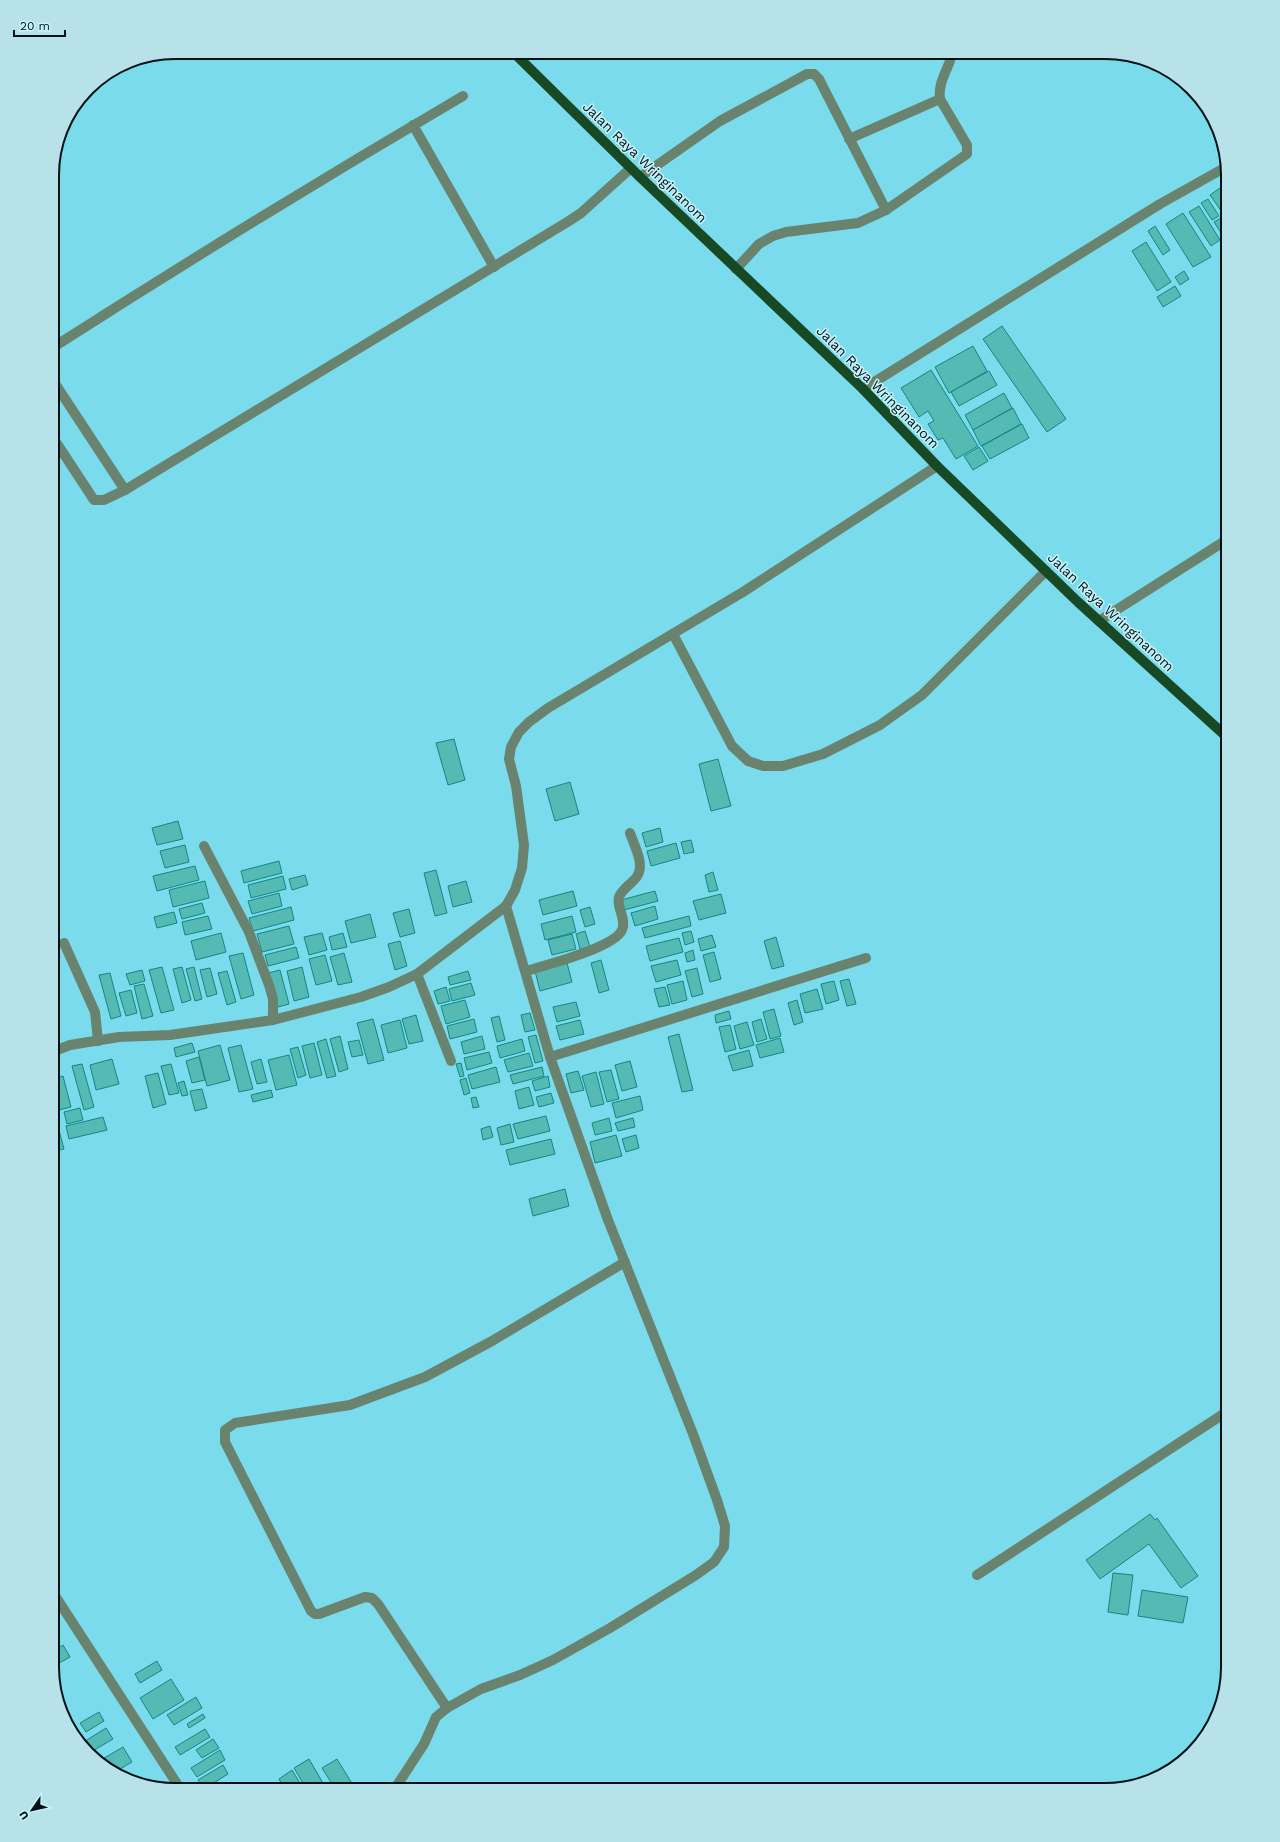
<svg xmlns="http://www.w3.org/2000/svg" width="1280" height="1842" viewBox="0 0 1280 1842" font-family="'Work Sans',sans-serif">
  <style>
    .building { fill: #55bab4; stroke: #118883 }
    .lines { fill: none; stroke-linecap: round; stroke-linejoin: round }
    .minor { stroke: #6a836f; stroke-width: 10 }
    .major { stroke: #174925; stroke-width: 10 }
    .labels { text-anchor: middle; stroke-width: 3; stroke-linejoin: round; paint-order: stroke }
    .street-label { font-size: 14px; fill: #001115; stroke: #c7f4fc }
    .rim { fill: none; stroke: #001115; stroke-width: 2 }
  </style>
  <rect width="100%" height="100%" fill="#79dbec"/>
  <g class="building">
    <polygon points="1220,188 1228,201 1228,208 1222,212 1210,195"/>
    <polygon points="1208,199 1219,216 1212,220 1201,203"/>
    <polygon points="1199,206 1220,240 1211,246 1189,212"/>
    <polygon points="1183,213 1211,257 1193,267 1166,224"/>
    <polygon points="1221,218 1228,230 1228,237 1225,239 1214,222"/>
    <polygon points="1155,226 1170,250 1163,255 1148,231"/>
    <polygon points="1146,242 1171,282 1157,291 1132,251"/>
    <polygon points="1184,271 1189,279 1180,285 1175,277"/>
    <polygon points="1175,286 1181,296 1163,307 1157,297"/>
    <polygon points="1002,326 1066,419 1047,432 983,339"/>
    <polygon points="973,346 987,371 949,393 935,367"/>
    <polygon points="931,370 978,446 956,459 943,438 938,440 928,424 934,421 928,411 919,417 901,388"/>
    <polygon points="989,371 997,385 959,406 951,392"/>
    <polygon points="1004,393 1012,408 973,430 965,415"/>
    <polygon points="1013,408 1021,424 981,446 973,430"/>
    <polygon points="1022,424 1029,438 990,459 982,446"/>
    <polygon points="979,447 988,461 973,470 964,456"/>
    <polygon points="454,739 465,780 448,785 436,743"/>
    <polygon points="718,759 731,806 711,811 699,764"/>
    <polygon points="570,782 579,814 555,821 546,789"/>
    <polygon points="178,821 183,839 157,845 152,828"/>
    <polygon points="660,828 663,842 646,847 642,833"/>
    <polygon points="691,840 694,852 684,854 681,842"/>
    <polygon points="676,843 680,858 651,866 647,851"/>
    <polygon points="185,845 189,862 165,868 160,851"/>
    <polygon points="279,861 282,873 244,883 241,871"/>
    <polygon points="195,866 199,880 157,891 153,876"/>
    <polygon points="436,870 447,913 435,916 424,873"/>
    <polygon points="713,872 718,890 709,892 705,875"/>
    <polygon points="305,875 308,885 292,890 289,879"/>
    <polygon points="283,876 286,889 251,898 248,885"/>
    <polygon points="205,881 209,898 173,907 169,890"/>
    <polygon points="466,881 472,902 453,907 448,886"/>
    <polygon points="573,891 577,906 543,915 539,900"/>
    <polygon points="655,891 658,901 624,910 621,900"/>
    <polygon points="279,893 282,906 252,914 248,901"/>
    <polygon points="721,894 726,913 699,920 693,901"/>
    <polygon points="202,903 205,913 182,919 179,909"/>
    <polygon points="655,906 658,919 635,926 631,913"/>
    <polygon points="291,907 294,920 253,931 249,918"/>
    <polygon points="590,907 595,924 585,927 580,910"/>
    <polygon points="409,909 415,933 400,937 393,913"/>
    <polygon points="174,912 177,923 157,928 154,917"/>
    <polygon points="370,914 376,937 351,943 345,921"/>
    <polygon points="208,916 212,929 185,935 182,922"/>
    <polygon points="572,916 576,932 545,940 541,924"/>
    <polygon points="689,916 691,926 645,938 642,928"/>
    <polygon points="289,926 294,944 262,952 257,934"/>
    <polygon points="585,931 590,947 580,949 576,934"/>
    <polygon points="691,931 694,942 685,945 682,933"/>
    <polygon points="221,933 226,952 196,960 191,941"/>
    <polygon points="322,933 327,950 309,955 304,937"/>
    <polygon points="343,933 347,947 332,950 329,937"/>
    <polygon points="572,934 576,949 552,955 548,940"/>
    <polygon points="712,935 716,947 701,951 698,939"/>
    <polygon points="776,937 784,966 772,969 764,941"/>
    <polygon points="679,938 683,952 650,961 646,946"/>
    <polygon points="400,941 407,966 395,970 388,944"/>
    <polygon points="296,947 299,958 268,966 265,955"/>
    <polygon points="693,950 695,960 687,962 685,953"/>
    <polygon points="714,952 721,979 710,982 703,955"/>
    <polygon points="243,953 254,995 241,999 229,956"/>
    <polygon points="344,953 352,982 338,985 330,957"/>
    <polygon points="325,955 332,981 316,985 309,959"/>
    <polygon points="601,960 609,990 599,993 591,963"/>
    <polygon points="677,960 681,975 656,982 651,966"/>
    <polygon points="567,963 572,982 540,991 535,971"/>
    <polygon points="162,967 174,1010 161,1013 149,970"/>
    <polygon points="182,967 191,1000 182,1003 173,969"/>
    <polygon points="194,967 202,999 195,1001 186,969"/>
    <polygon points="302,967 309,997 294,1001 287,971"/>
    <polygon points="210,968 217,994 207,997 200,970"/>
    <polygon points="697,968 703,994 692,997 685,971"/>
    <polygon points="142,970 145,981 130,985 126,974"/>
    <polygon points="280,970 289,1004 278,1007 268,973"/>
    <polygon points="227,971 236,1002 227,1005 218,973"/>
    <polygon points="468,971 471,980 450,985 448,977"/>
    <polygon points="110,973 121,1016 111,1019 99,975"/>
    <polygon points="849,979 856,1004 847,1006 840,981"/>
    <polygon points="683,981 687,1000 672,1004 667,985"/>
    <polygon points="834,981 839,1000 826,1004 821,984"/>
    <polygon points="471,983 475,995 452,1001 449,989"/>
    <polygon points="144,984 153,1016 142,1019 134,986"/>
    <polygon points="446,987 450,1001 438,1004 434,991"/>
    <polygon points="665,987 670,1005 659,1007 654,989"/>
    <polygon points="817,989 823,1009 805,1013 800,994"/>
    <polygon points="131,990 137,1013 126,1016 119,993"/>
    <polygon points="465,1000 470,1017 446,1024 441,1006"/>
    <polygon points="797,1000 803,1022 794,1025 788,1003"/>
    <polygon points="576,1002 580,1016 557,1022 553,1007"/>
    <polygon points="774,1009 781,1036 770,1039 763,1012"/>
    <polygon points="729,1011 731,1019 716,1023 715,1015"/>
    <polygon points="530,1013 535,1030 525,1032 521,1015"/>
    <polygon points="416,1015 423,1041 409,1044 402,1019"/>
    <polygon points="499,1016 505,1040 497,1042 491,1018"/>
    <polygon points="373,1019 384,1060 368,1064 357,1023"/>
    <polygon points="474,1019 477,1032 450,1039 447,1026"/>
    <polygon points="761,1019 767,1039 757,1042 752,1022"/>
    <polygon points="400,1020 407,1048 388,1053 381,1025"/>
    <polygon points="580,1020 584,1034 560,1040 556,1026"/>
    <polygon points="747,1022 754,1045 740,1049 734,1026"/>
    <polygon points="730,1025 736,1049 725,1052 719,1027"/>
    <polygon points="679,1034 693,1090 682,1092 668,1037"/>
    <polygon points="536,1035 543,1061 535,1063 528,1037"/>
    <polygon points="340,1036 348,1069 339,1072 330,1039"/>
    <polygon points="482,1036 485,1049 464,1054 461,1042"/>
    <polygon points="780,1038 784,1052 760,1058 756,1045"/>
    <polygon points="326,1039 336,1076 327,1078 317,1042"/>
    <polygon points="522,1039 525,1051 500,1058 497,1046"/>
    <polygon points="359,1040 363,1055 352,1057 348,1042"/>
    <polygon points="192,1043 195,1052 176,1057 174,1048"/>
    <polygon points="314,1043 322,1075 310,1078 302,1046"/>
    <polygon points="220,1045 230,1080 207,1086 198,1051"/>
    <polygon points="241,1045 253,1089 239,1092 228,1048"/>
    <polygon points="298,1047 306,1075 298,1078 290,1049"/>
    <polygon points="749,1050 753,1066 733,1071 728,1056"/>
    <polygon points="489,1052 492,1063 467,1070 464,1058"/>
    <polygon points="529,1053 533,1066 508,1072 504,1060"/>
    <polygon points="289,1055 297,1085 276,1090 268,1060"/>
    <polygon points="199,1057 205,1080 192,1083 186,1061"/>
    <polygon points="112,1059 119,1084 96,1090 90,1065"/>
    <polygon points="261,1059 267,1082 257,1084 251,1062"/>
    <polygon points="630,1061 637,1087 622,1091 615,1065"/>
    <polygon points="461,1063 464,1076 460,1077 456,1064"/>
    <polygon points="82,1064 94,1107 84,1110 72,1066"/>
    <polygon points="171,1064 179,1093 169,1095 161,1066"/>
    <polygon points="496,1067 500,1082 472,1089 468,1075"/>
    <polygon points="542,1067 544,1076 513,1084 510,1075"/>
    <polygon points="611,1070 619,1099 607,1102 599,1072"/>
    <polygon points="578,1071 584,1090 571,1093 566,1074"/>
    <polygon points="596,1072 604,1104 591,1107 582,1076"/>
    <polygon points="158,1073 166,1104 153,1108 145,1076"/>
    <polygon points="63,1076 71,1107 59,1110 52,1079"/>
    <polygon points="548,1076 550,1087 535,1091 532,1081"/>
    <polygon points="466,1078 470,1093 464,1095 460,1080"/>
    <polygon points="184,1081 188,1095 182,1096 178,1083"/>
    <polygon points="529,1087 534,1105 519,1109 515,1091"/>
    <polygon points="202,1089 207,1108 195,1111 190,1091"/>
    <polygon points="271,1090 273,1097 253,1102 251,1095"/>
    <polygon points="551,1093 554,1103 539,1107 536,1097"/>
    <polygon points="640,1096 643,1110 616,1118 612,1103"/>
    <polygon points="476,1097 479,1107 473,1108 471,1098"/>
    <polygon points="80,1108 83,1120 67,1124 64,1112"/>
    <polygon points="546,1116 550,1131 518,1139 513,1124"/>
    <polygon points="103,1117 107,1130 69,1139 66,1126"/>
    <polygon points="609,1118 612,1131 595,1135 592,1123"/>
    <polygon points="633,1118 635,1127 618,1131 615,1123"/>
    <polygon points="57,1123 64,1149 52,1152 52,1125"/>
    <polygon points="510,1124 514,1142 501,1145 497,1128"/>
    <polygon points="490,1126 493,1137 483,1140 481,1129"/>
    <polygon points="616,1135 622,1156 595,1163 590,1142"/>
    <polygon points="636,1135 639,1148 626,1152 622,1139"/>
    <polygon points="551,1139 555,1154 510,1165 506,1150"/>
    <polygon points="565,1189 569,1206 533,1216 529,1199"/>
    <polygon points="1150,1514 1155,1520 1157,1518 1198,1576 1181,1588 1149,1544 1100,1579 1086,1560"/>
    <polygon points="1113,1573 1133,1575 1128,1615 1108,1612"/>
    <polygon points="1142,1590 1188,1597 1183,1623 1138,1616"/>
    <polygon points="63,1645 70,1657 52,1667 52,1652"/>
    <polygon points="157,1661 162,1670 140,1683 135,1674"/>
    <polygon points="171,1679 184,1700 153,1719 140,1698"/>
    <polygon points="196,1697 202,1708 174,1725 167,1715"/>
    <polygon points="99,1712 104,1721 86,1732 80,1723"/>
    <polygon points="203,1714 205,1718 189,1728 187,1724"/>
    <polygon points="106,1728 113,1739 91,1752 82,1743"/>
    <polygon points="205,1729 210,1737 180,1755 175,1747"/>
    <polygon points="213,1739 219,1748 202,1758 196,1750"/>
    <polygon points="123,1747 132,1762 115,1772 107,1769 99,1761"/>
    <polygon points="220,1750 225,1760 197,1777 191,1768"/>
    <polygon points="309,1759 327,1790 307,1790 294,1768"/>
    <polygon points="337,1759 356,1790 336,1790 322,1768"/>
    <polygon points="223,1765 228,1774 204,1789 198,1780"/>
    <polygon points="292,1770 304,1790 285,1790 279,1779"/>
  </g>
  <g class="lines">
    <g class="minor">
      <polyline points="413,125 494,267"/>
      <polyline points="849,139 940,99"/>
      <polyline points="640,177 720,121 807,74 814,74 819,79 886,210"/>
      <path d="M 736,269 L 759,244 L 773,236 L 786,232 L 858,223 L 886,210 L 967,154 L 967,145 L 940,99 C 938,85 945,74 950,61"/>
      <path d="M 52,348 C 188,261 325,177 463,96"/>
      <polyline points="52,379 125,490 569,221 581,213 631,168"/>
      <polyline points="863,389 1160,204 1226,167"/>
      <polyline points="52,436 94,500 104,500 125,490"/>
      <polyline points="1099,621 1228,539"/>
      <polyline points="673,634 732,746 748,761 763,766 783,766 823,754 880,725 922,695 1046,571"/>
      <polyline points="204,846 249,932 269,985 273,999 273,1020"/>
      <polyline points="64,943 95,1012 98,1041"/>
      <path d="M 526,971 C 546,965 614,948 622,930 C 627,919 616,908 619,897 C 621,891 628,886 633,881 C 648,869 635,848 630,833"/>
      <polyline points="417,974 451,1061"/>
      <polyline points="52,1052 70,1045 119,1037 170,1035 273,1020 361,997 389,987 417,974 506,906 515,890 522,868 524,845 516,786 509,759 511,747 519,732 529,722 548,708 743,592 937,466"/>
      <polyline points="550,1057 866,958"/>
      <polyline points="977,1575 1228,1411"/>
      <polyline points="52,1591 181,1790"/>
      <polyline points="447,1708 378,1604 372,1598 365,1597 319,1614 315,1614 311,1611 225,1442 225,1430 235,1423 350,1405 425,1377 492,1341 625,1262"/>
      <polyline points="394,1790 424,1744 436,1717 447,1708 481,1689 520,1675 553,1660 610,1628 696,1575 714,1562 724,1547 725,1526 717,1500 693,1434 608,1220 550,1057 506,906"/>
    </g>
    <polyline class="major" points="513,52 640,177 863,389 937,466 1078,602 1228,738"/>
  </g>
  <g class="labels">
    <g class="street-label">
      <text transform="translate(645 162) rotate(44)" y="5">Jalan Raya Wringinanom</text>
      <text transform="translate(878 387) rotate(45)" y="5">Jalan Raya Wringinanom</text>
      <text transform="translate(1111 612) rotate(43)" y="5">Jalan Raya Wringinanom</text>
    </g>
  </g>
  <path d="M0 0H1280V1842H0ZM175 59H1105A116 116 0 0 1 1221 175V1667A116 116 0 0 1 1105 1783H175A116 116 0 0 1 59 1667V175A116 116 0 0 1 175 59Z" fill="#b7e2ea" fill-rule="evenodd"/>
  <path class="rim" d="M175 59H1105A116 116 0 0 1 1221 175V1667A116 116 0 0 1 1105 1783H175A116 116 0 0 1 59 1667V175A116 116 0 0 1 175 59Z"/>
  <g transform="translate(32 1810) rotate(236)" stroke="#c7f4fc" stroke-width="3" paint-order="stroke">
  <path d="M0-3L7 15L0 10L-7 15Z" fill="#001115"/>
  <text y="-6" font-size="11" font-weight="bold" text-anchor="middle" fill="#001115">U</text>
  </g>
  <path d="M14 30v6h51v-6" fill="none" stroke="#001115" stroke-width="2"/>
  <text x="20" y="30" font-size="12" fill="#001115" stroke="#c7f4fc" stroke-width="3" paint-order="stroke">20 m</text>
</svg>
